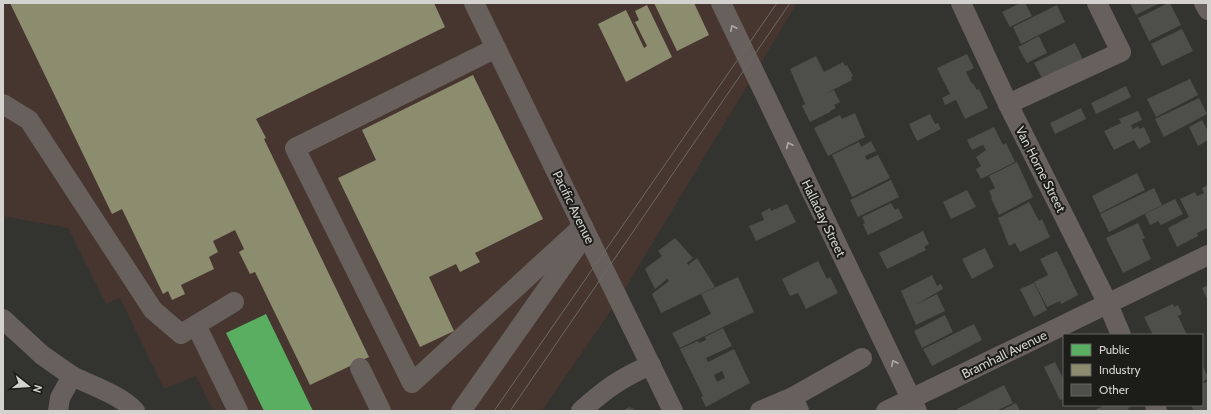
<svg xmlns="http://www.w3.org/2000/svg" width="1211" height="414" viewBox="0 0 1211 414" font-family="Cabin,sans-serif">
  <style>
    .industrial { fill: #473630 }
    .public { fill: #5aae61 }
    .industry { fill: #8c8c6e }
    .building { fill: #4e4e4b; fill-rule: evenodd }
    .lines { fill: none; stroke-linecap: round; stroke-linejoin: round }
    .minor { stroke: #67605d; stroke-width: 20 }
    .tram { stroke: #6b6865; stroke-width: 1 }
    .oneway { stroke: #adaaa6 }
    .labels { text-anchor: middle; stroke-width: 4; stroke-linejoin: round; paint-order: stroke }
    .street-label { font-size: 13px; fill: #d3d2ce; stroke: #1c1c18 }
  </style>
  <rect width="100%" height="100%" fill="#33332f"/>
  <polygon class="industrial" points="3,3 797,3 620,297 542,411 213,411 196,376 164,389 120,298 106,304 68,228 3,216"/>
  <polygon class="public" points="266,314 313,411 264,411 226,333"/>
  <g class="industry">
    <polygon points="10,3 434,3 445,27 256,119 266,138 264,139 369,357 310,385 255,272 250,274 239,252 244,249 235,230 213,241 218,252 209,257 214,269 181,285 185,294 172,300 168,291 163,294 122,209 112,214"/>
    <polygon points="654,3 694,3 709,35 677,51"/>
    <polygon points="647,5 672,57 626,82 598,24 626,10 644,48 647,46 635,22 639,20 635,11"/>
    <polygon points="473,75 543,219 475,253 480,262 460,272 456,264 429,277 454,331 420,347 338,178 376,160 362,130"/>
  </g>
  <g class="building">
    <polygon points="1020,3 1025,3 1032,16 1010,27 1002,12"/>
    <polygon points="1130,3 1160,3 1136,15"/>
    <polygon points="1168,3 1170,3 1181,25 1149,41 1138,18"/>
    <polygon points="1057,5 1065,22 1021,44 1013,27"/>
    <polygon points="1182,29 1193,51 1162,66 1151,44"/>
    <polygon points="1039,36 1047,53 1027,63 1018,47"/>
    <polygon points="1075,43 1083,60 1043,80 1034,63"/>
    <polygon points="967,54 974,68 966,72 972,84 973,83 977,90 979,89 988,108 965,119 956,100 945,105 942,98 950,94 937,68"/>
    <polygon points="816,56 824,72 843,62 845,66 847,65 853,76 851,77 852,80 825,94 834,90 840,102 834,105 836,108 830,111 830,112 810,122 802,106 805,104 790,69"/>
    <polygon points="1190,79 1198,95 1156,117 1147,99"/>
    <polygon points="1126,86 1131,97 1096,114 1091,103"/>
    <polygon points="1199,98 1207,114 1164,137 1155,119"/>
    <polygon points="1081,108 1086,119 1055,134 1050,123"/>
    <polygon points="1138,111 1142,120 1131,125 1133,129 1138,126 1139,129 1144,127 1151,142 1139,149 1134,140 1114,150 1104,131 1121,123 1119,119"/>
    <polygon points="855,113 865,137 828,156 814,128 840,115 842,119"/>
    <polygon points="930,114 935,124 938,123 941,129 917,141 909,124"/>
    <polygon points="1202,120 1208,131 1208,140 1198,146 1189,127"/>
    <polygon points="994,127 1003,145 1006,143 1015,162 981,179 976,169 981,166 976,157 986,150 983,145 972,150 967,140"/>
    <polygon points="871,141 876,151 865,156 867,160 878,155 890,178 852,197 832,155 859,142 861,147"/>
    <polygon points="1017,162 1033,197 999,215 991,198 992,197 989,191 995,188 989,176"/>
    <polygon points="1137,173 1145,190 1100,213 1092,196"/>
    <polygon points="891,180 899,197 858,217 850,200"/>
    <polygon points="1208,185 1208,228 1197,233 1198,236 1177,247 1168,228 1189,217 1180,199 1195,192 1197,196 1204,193 1202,188"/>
    <polygon points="1154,188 1162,205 1109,232 1100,214"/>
    <polygon points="967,190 976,207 951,219 943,202"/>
    <polygon points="1175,199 1183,214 1161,225 1158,221 1150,225 1145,214"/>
    <polygon points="1029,202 1039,221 1042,219 1050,237 1020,252 1015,243 1009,246 998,218"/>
    <polygon points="891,203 895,210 898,208 903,218 868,235 863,224 865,223 862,217"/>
    <polygon points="787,204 796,222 756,241 749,226 764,220 761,213 770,208 771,211"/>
    <polygon points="1138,223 1145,238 1142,239 1151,259 1123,273 1106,238"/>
    <polygon points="923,231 929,244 924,247 926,250 887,269 879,253"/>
    <polygon points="675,238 693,258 687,263 688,265 697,258 715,287 661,313 652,294 669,281 667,279 655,289 645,269 662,256 658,251"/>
    <polygon points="985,248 994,267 972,279 962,259"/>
    <polygon points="1057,251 1078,295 1061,304 1060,301 1047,307 1034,282 1048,275 1040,259"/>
    <polygon points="818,261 827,279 830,277 838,293 806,309 798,293 790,296 782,279"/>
    <polygon points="932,275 937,286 941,284 943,289 915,305 937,294 945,311 916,325 901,291"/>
    <polygon points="738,277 754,312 680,348 672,333 711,314 701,294"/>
    <polygon points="1034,283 1047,310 1034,317 1020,289"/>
    <polygon points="1208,285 1208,301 1202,288"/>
    <polygon points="1173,304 1174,307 1178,305 1182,314 1178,316 1187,335 1153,335 1144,317"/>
    <polygon points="945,315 953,332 922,348 914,331"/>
    <polygon points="974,324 982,340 932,366 923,349"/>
    <path d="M 723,328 L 732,346 L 706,358 L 708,362 L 734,349 L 750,383 L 706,407 L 701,397 L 703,396 L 680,349 L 698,341 L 699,343 L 706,340 L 705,337 ZM 722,371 L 725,378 L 717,382 L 714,375 Z"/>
    <polygon points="1055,362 1064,380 1064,399 1060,400 1044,367"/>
    <polygon points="1202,364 1208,377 1208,379 1202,382"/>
    <polygon points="1208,381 1208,411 1194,411 1191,405 1202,405 1202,384"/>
    <polygon points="1004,385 1013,403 996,411 958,411 957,409"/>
    <polygon points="1016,403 1020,411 1000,411"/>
    <polygon points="1105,405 1134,405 1128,408 1129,411 1093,411"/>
    <polygon points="630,407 631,409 633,408 635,411 622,411"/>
  </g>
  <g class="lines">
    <g class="minor">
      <polyline points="474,3 673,411"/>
      <polyline points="721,3 917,411"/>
      <polyline points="961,3 1008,104 1108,304 1121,335"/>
      <polyline points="1204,3 1208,10"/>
      <polyline points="496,48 295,148 412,383 583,226"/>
      <polyline points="3,104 29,120 153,310 181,334 234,302"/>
      <polyline points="1008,104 1121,52 1097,3"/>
      <polyline points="3,319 42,355 72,376 60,398 58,411"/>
      <polyline points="196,325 238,411"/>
      <polyline points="360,368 381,411"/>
      <path d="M 72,376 C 91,385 122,396 135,411"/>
      <polyline points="1155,405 1157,411"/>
      <polyline points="461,411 584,236"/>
      <path d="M 581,411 C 604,390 622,377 651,365"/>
      <polyline points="760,411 793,397"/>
      <polyline points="799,411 793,397 862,358"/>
      <polyline points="886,411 1208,255"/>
    </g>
    <g class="tram">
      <polyline points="494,411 777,3"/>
      <polyline points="510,411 790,3"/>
    </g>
  </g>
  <defs><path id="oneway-chevron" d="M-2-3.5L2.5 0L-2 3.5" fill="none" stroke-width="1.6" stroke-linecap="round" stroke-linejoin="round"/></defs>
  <g class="oneway">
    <use href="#oneway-chevron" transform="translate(733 28) rotate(-116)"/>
    <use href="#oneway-chevron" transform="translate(789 145) rotate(-116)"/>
    <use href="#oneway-chevron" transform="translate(894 363) rotate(-116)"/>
  </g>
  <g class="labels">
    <g class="street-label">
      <text transform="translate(1041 169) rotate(63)" y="5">Van Horne Street</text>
      <text transform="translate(574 207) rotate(64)" y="5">Pacific Avenue</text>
      <text transform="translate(824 218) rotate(64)" y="5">Halladay Street</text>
      <text transform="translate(1004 354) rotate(-26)" y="5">Bramhall Avenue</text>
    </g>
  </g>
  <rect width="1211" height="414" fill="none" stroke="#d3d2ce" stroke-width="8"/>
  <rect x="1063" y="334" width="140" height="72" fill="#1c1c18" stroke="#656561"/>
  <rect x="1071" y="344" width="20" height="12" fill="#5aae61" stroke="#656561"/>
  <text x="1099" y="354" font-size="12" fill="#d3d2ce">Public</text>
  <rect x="1071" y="364" width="20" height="12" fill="#8c8c6e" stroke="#656561"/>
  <text x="1099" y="374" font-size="12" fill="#d3d2ce">Industry</text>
  <rect x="1071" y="384" width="20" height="12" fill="#4e4e4b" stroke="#656561"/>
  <text x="1099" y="394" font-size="12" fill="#d3d2ce">Other</text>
  <g transform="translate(28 386) rotate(107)" stroke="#1c1c18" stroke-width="3" paint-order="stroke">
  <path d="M0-3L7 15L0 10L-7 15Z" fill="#d3d2ce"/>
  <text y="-6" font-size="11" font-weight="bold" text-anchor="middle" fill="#d3d2ce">N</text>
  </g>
</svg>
